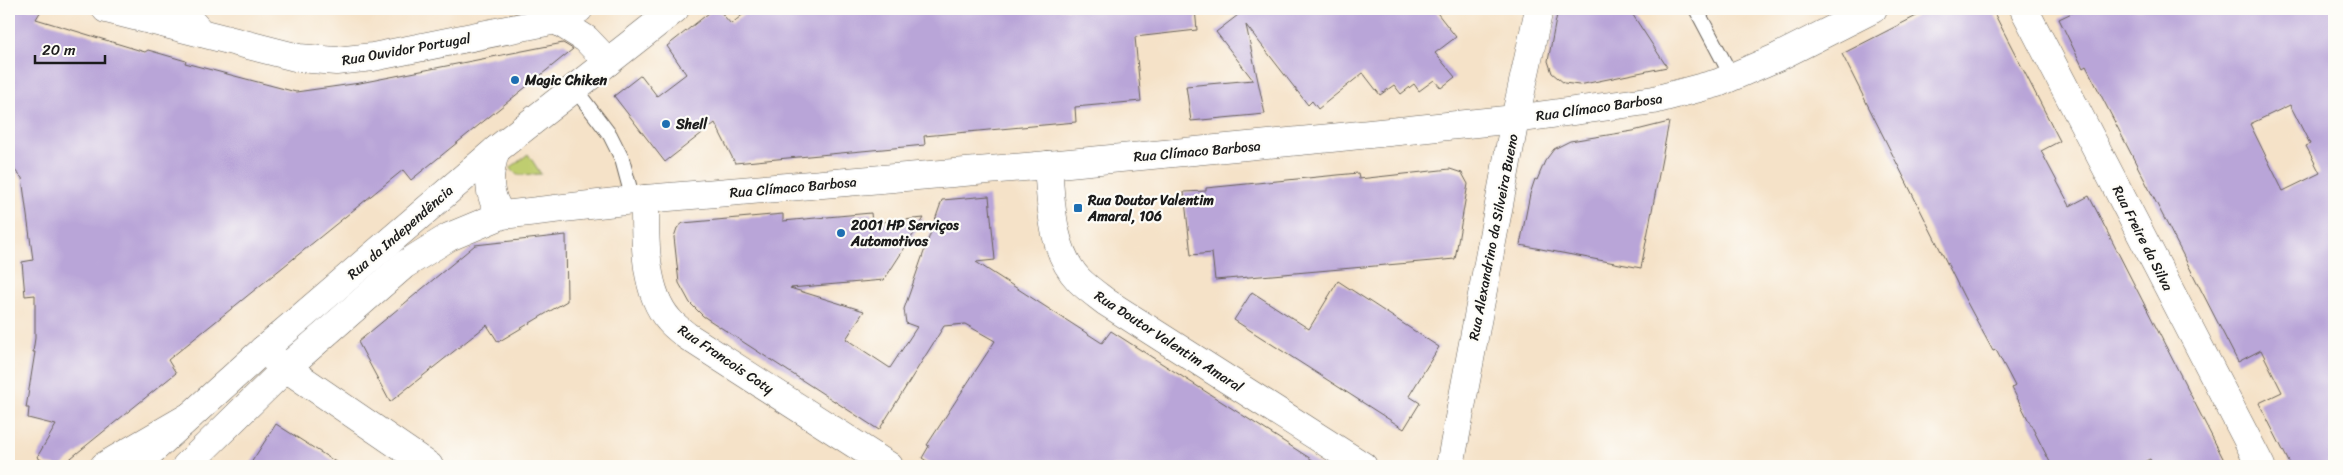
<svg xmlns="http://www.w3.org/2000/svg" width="2343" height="475" viewBox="0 0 2343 475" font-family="Sriracha,sans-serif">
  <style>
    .green { fill: #bfcd6f; stroke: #6e7446 }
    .building { fill: #b9a5d8; fill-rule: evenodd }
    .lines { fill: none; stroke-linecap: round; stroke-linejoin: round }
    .service-casing { stroke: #686158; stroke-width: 16 }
    .minor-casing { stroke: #686158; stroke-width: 29 }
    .tertiary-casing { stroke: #686158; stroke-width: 29 }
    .secondary-casing { stroke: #686158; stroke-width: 29 }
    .primary-casing { stroke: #686158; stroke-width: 29 }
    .service { stroke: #fff; stroke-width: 14 }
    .minor { stroke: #fff; stroke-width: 28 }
    .tertiary { stroke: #fff; stroke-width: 28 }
    .secondary { stroke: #fff; stroke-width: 28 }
    .primary { stroke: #fff; stroke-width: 28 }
    .poi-dot { fill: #1f6fb2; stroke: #fdfcf7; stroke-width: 2 }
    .labels { text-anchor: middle; stroke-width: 4.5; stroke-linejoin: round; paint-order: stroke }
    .street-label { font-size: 14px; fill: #1c1c1c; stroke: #fdfcf7 }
    .poi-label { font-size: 14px; font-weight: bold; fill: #1c1c1c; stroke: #fdfcf7; text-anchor: start }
  </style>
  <rect width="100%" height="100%" fill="#fdfcf7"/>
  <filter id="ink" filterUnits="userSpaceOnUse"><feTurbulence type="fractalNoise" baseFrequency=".02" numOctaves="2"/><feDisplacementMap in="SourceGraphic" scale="10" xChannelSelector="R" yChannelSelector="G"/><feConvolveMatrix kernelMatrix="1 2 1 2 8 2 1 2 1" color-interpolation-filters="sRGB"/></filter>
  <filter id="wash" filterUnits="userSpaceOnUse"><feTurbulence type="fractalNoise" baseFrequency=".0096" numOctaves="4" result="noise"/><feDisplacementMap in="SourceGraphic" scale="20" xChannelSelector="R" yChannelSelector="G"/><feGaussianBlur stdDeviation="1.12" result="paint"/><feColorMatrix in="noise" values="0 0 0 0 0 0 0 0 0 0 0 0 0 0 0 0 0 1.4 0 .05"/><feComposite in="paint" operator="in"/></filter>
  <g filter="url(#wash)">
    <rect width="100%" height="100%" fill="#f5e2c8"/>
    <polygon class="green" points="528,154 541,174 517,175 510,168"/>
    <g id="blocks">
      <g class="building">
        <polygon points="9,9 42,9 36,19 145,52 148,50 186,61 185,63 296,92 360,83 563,43 573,49 411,180 403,170 168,360 176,373 61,466 47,464 37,457 56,425 28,418 29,408 26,408 35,352 33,352 35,338 35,295 25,296 22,262 33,260 22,178 9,164"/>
        <polygon points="714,9 718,9 731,24 750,9 1195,9 1197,30 1135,37 1141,101 1075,107 1076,122 924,136 925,145 735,163 715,123 665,162 614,96 641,75 657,96 686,74 667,46"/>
        <polygon points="1233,9 1434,9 1456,37 1435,53 1455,77 1441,88 1434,80 1419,91 1414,84 1401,94 1394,85 1380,95 1363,73 1318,109 1312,101 1308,105 1246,25 1265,114 1191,121 1186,86 1253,80 1216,32 1238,15"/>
        <polygon points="1558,9 1629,9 1667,67 1579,85 1564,83 1552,73 1548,61"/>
        <polygon points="1930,9 1992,9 2060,141 2041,151 2070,206 2089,196 2227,466 2153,466 2150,459 2135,466 2052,466 2012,388 2015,386 1996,350 1993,351 1964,297 1842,54"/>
        <path d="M 2080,9 L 2334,9 L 2334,466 L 2291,466 L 2259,403 L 2282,392 L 2261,350 L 2238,362 L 2086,66 L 2083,68 L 2059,19 ZM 2290,105 L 2310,144 L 2306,146 L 2320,173 L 2283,191 L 2250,124 Z"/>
        <polygon points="1669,122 1641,268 1520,245 1530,194 1535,179 1537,180 1545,161 1554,149 1570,141 1633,131"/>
        <polygon points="1450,169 1462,173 1468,184 1455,259 1215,280 1212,253 1191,255 1184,192 1206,191 1206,188 1358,173 1359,179"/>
        <polygon points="989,196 995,260 976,262 1102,343 1111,331 1322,466 934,466 922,458 929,446 927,445 995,341 965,324 944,326 879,430 703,316 690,303 679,283 674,237 677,228 683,223 783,214 783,221 871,213 872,223 924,218 884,280 790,288 864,311 846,339 890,368 917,327 906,323 904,309 942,200"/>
        <polygon points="566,235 567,301 498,342 487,325 390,402 358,342 475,245"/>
        <polygon points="1338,281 1439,347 1409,396 1420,403 1404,429 1234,320 1252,292 1309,329"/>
        <polygon points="276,424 342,466 249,466"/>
      </g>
    </g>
  </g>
  <g filter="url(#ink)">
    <use href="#blocks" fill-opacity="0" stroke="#686158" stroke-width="1"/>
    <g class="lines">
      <defs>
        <g id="service">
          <polyline points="1696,9 1732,77"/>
          <polyline points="575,89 610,135 622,159 633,200"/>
        </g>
        <g id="minor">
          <polyline points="106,9 201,33"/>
          <polyline points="2024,9 2261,466"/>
          <path d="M 1048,165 C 1051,202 1051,251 1079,280 C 1087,288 1097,295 1106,302 L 1363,466"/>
          <path d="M 645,199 C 645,235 643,291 669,320 C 674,326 681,331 687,336 L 889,466"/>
          <polyline points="263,350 286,368 429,466"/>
          <polyline points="1450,466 1515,119 1539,9"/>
        </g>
        <g id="tertiary">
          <polyline points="180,9 201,33 299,58 336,61 373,57 556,20 579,9"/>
          <polyline points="556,20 586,39 608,62"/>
        </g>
        <g id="secondary">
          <path d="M 496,150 C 488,174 486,194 502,215"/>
          <polyline points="135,466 263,350 496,150 675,9"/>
          <polyline points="186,466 286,368 404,265 449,237 502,215 633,200 1048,165 1331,138 1515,119 1654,100 1718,83 1778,57 1873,9"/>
        </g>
        <polyline id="primary" points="104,466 190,416"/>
      </defs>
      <use href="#service" class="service-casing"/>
      <use href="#minor" class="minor-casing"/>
      <use href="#tertiary" class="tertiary-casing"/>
      <use href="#secondary" class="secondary-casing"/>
      <use href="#primary" class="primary-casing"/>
      <use href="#service" class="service"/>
      <use href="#minor" class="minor"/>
      <use href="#tertiary" class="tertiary"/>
      <use href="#secondary" class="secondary"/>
      <use href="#primary" class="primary"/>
    </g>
  </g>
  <g class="poi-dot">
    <circle cx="515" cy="80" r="5"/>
    <circle cx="666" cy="124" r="5"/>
    <rect x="1073" y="203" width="10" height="10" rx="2.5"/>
    <circle cx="841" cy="233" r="5"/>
  </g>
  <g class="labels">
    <g class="street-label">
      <text transform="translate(406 49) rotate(-10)" y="5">Rua Ouvidor Portugal</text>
      <text transform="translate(1599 107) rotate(-8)" y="5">Rua Clímaco Barbosa</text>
      <text transform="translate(1197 151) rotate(-5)" y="5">Rua Clímaco Barbosa</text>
      <text transform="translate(793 187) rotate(-5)" y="5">Rua Clímaco Barbosa</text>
      <text transform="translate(400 232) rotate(-41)" y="5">Rua da Independência</text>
      <text transform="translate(1493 237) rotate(-79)" y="5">Rua Alexandrino da Silveira Bueno</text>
      <text transform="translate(2143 238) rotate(63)" y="5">Rua Freire da Silva</text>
      <text transform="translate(1169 341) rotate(33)" y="5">Rua Doutor Valentim Amaral</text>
      <text transform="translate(726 359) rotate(34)" y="5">Rua Francois Coty</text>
    </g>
    <g class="poi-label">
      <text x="525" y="85">Magic Chiken</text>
      <text x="676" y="129">Shell</text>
      <text x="1088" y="205">Rua Doutor Valentim<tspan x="1088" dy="16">Amaral, 106</tspan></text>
      <text x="851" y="230">2001 HP Serviços<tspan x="851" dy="16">Automotivos</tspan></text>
    </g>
  </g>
  <rect width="2343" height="475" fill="none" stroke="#fdfcf7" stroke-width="30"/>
  <path d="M35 55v8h70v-8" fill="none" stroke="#1c1c1c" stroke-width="2.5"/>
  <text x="42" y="55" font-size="15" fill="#1c1c1c" stroke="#fdfcf7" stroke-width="4" paint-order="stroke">20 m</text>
</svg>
